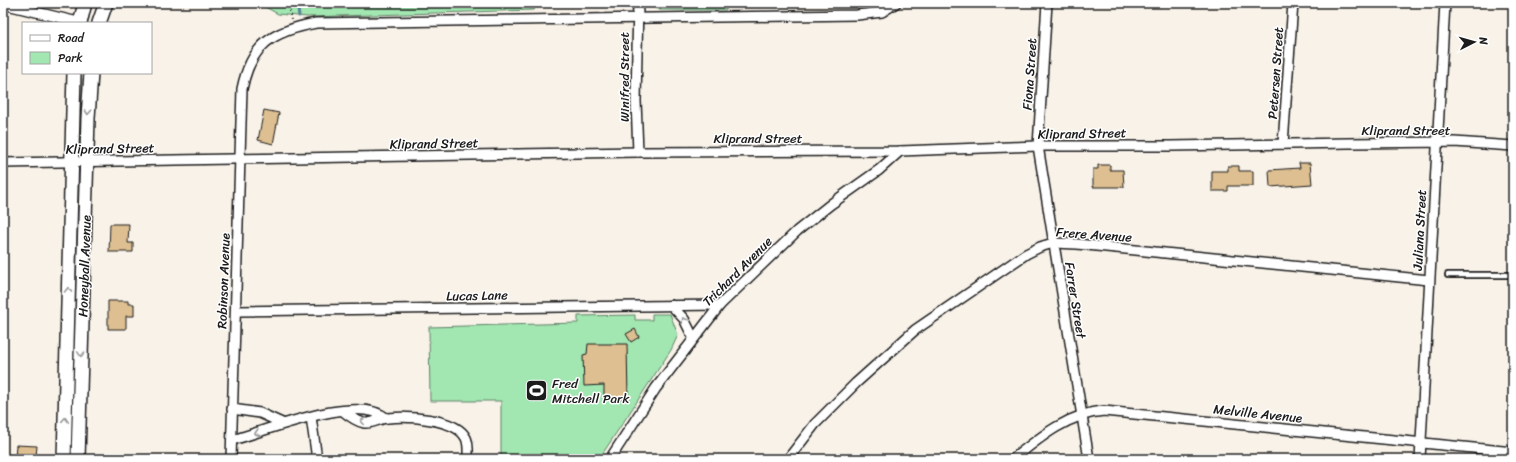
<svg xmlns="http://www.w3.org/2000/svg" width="1516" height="462" viewBox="0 0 1516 462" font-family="Sriracha,sans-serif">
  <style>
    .green { fill: #a2e6b1; stroke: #5f8166 }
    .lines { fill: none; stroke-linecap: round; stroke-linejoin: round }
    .stream { stroke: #5c8396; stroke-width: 3 }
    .building { fill: #debf91; stroke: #1c1c1c }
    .lane-casing { stroke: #1c1c1c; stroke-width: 8 }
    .street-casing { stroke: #1c1c1c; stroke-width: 12 }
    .secondary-casing { stroke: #1c1c1c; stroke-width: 16 }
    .path { stroke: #1c1c1c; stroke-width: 2; stroke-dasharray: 1 3; stroke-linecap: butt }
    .lane { stroke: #fff; stroke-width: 4.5 }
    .street { stroke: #fff; stroke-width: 9 }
    .secondary { stroke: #fff; stroke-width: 13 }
    .oneway { stroke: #999 }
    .labels { text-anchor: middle; stroke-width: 3; stroke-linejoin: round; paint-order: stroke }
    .street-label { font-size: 13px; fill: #1c1c1c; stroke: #fff }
    .poi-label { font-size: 13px; fill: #1c1c1c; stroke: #fff; text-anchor: start }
  </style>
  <rect width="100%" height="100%" fill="#f8f2e9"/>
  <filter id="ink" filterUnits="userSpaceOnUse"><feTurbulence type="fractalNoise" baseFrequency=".025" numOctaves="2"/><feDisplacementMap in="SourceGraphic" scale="8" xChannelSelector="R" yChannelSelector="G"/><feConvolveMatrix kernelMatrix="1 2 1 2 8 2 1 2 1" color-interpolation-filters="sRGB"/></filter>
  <g filter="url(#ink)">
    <g class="green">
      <polygon points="258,3 536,3 534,10 307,17 278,14"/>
      <polygon points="647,3 727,3 726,10 660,10"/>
      <polygon points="652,314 670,314 678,335 671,350 599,459 501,459 501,401 430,401 429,327 578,323 578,316 635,315 635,320 652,320"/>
    </g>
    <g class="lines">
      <polyline class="stream" points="297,3 299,16"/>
    </g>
    <g class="building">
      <polygon points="264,110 279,113 273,144 258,140"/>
      <polygon points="1299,163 1310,163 1312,184 1270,187 1269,170 1300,168"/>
      <polygon points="1098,165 1110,165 1110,170 1123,170 1124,187 1093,187 1093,169 1098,169"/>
      <polygon points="1228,166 1239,166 1239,171 1253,171 1253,186 1228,186 1228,191 1212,191 1212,171 1228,171"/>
      <polygon points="110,224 129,224 128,243 133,243 133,252 109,252"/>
      <polygon points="108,301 128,301 128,304 134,304 134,316 126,316 126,329 108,329"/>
      <polygon points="635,329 639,337 631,342 626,334"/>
      <polygon points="588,344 627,344 628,400 604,400 604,385 584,386 583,355 587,354"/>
      <polygon points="16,445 37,446 36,456 32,456 32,459 15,459"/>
    </g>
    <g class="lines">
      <defs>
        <polyline id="lane" points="1448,275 1513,275"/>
        <g id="street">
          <polyline points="1047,3 1038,146 1089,459"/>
          <polyline points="3,4 82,23"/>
          <polyline points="1283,144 1293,3"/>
          <polyline points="638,152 636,101 638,3"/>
          <polyline points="3,163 638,152 900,151 1038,146 1171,146 1348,143 1454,142 1513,146"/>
          <polyline points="671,305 684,319 693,337"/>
          <polyline points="236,311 720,305"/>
          <polyline points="232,409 260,413 282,423"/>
          <path d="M 343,411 C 349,416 356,421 364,423 C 373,424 380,418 388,418 C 407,416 456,418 466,438 C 469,444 468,452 468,459"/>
          <polyline points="311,417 317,459"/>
          <path d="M 232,440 C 267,431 356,393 386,418"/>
          <path d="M 231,459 L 242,89 C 251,44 273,31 316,23 L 857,15 L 882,12 L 896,3"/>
          <polyline points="610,459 656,388 720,305 797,231 831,204 879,170 900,151"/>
          <polyline points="788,459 815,424 856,383 915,330 1026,254 1040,247 1053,243 1077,244 1429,280"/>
          <path d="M 1013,459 C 1039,438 1069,413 1104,411 L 1513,452"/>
          <polyline points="1420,459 1445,3"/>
        </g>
        <g id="secondary">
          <polyline points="80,23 85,3"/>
          <polyline points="99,23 106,3"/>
          <polyline points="64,459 74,73"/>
          <polyline points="78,459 88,118 91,73"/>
        </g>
      </defs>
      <use href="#lane" class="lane-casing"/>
      <use href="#street" class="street-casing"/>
      <use href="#secondary" class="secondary-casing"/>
      <g class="path">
        <polyline points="289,3 291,20"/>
        <polyline points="524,3 534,10"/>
      </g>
      <use href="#lane" class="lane"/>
      <use href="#street" class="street"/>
      <use href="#secondary" class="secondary"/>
    </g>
    <defs><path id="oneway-chevron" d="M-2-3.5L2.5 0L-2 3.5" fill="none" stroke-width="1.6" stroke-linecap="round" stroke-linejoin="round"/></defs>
    <g class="oneway">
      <use href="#oneway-chevron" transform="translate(88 112) rotate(93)"/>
      <use href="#oneway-chevron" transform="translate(68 290) rotate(-89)"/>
      <use href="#oneway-chevron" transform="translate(684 320) rotate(-122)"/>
      <use href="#oneway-chevron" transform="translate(81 354) rotate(92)"/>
      <use href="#oneway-chevron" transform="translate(65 420) rotate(-88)"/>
      <use href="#oneway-chevron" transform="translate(363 421) rotate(-171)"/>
      <use href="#oneway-chevron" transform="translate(257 433) rotate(163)"/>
    </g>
  </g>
  <defs>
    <symbol id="stadium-square" viewBox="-11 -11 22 22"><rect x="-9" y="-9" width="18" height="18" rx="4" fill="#1c1c1c" stroke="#fff"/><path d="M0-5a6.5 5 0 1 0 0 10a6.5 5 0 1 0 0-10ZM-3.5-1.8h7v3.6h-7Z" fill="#fff"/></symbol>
  </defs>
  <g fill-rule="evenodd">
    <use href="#stadium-square" x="524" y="378" width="25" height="25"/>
  </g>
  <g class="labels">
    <g class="street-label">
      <text transform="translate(1275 73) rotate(-86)" y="5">Petersen Street</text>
      <text transform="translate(1029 74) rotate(-86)" y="5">Fiona Street</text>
      <text transform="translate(624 77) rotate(-90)" y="5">Winifred Street</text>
      <text x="1406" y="135">Kliprand Street</text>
      <text transform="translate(1082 133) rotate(-1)" y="5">Kliprand Street</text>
      <text x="758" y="143">Kliprand Street</text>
      <text transform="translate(434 143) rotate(-1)" y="5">Kliprand Street</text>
      <text transform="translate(110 148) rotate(-1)" y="5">Kliprand Street</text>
      <text transform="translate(1419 230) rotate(-87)" y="5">Juliana Street</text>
      <text transform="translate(1094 234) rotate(4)" y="5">Frere Avenue</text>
      <text transform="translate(84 266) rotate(-88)" y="5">Honeyball Avenue</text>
      <text transform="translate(737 271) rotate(-45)" y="5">Trichard Avenue</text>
      <text transform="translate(223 281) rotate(-88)" y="5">Robinson Avenue</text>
      <text transform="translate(477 295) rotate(-1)" y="5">Lucas Lane</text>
      <text transform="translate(1076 300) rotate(81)" y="5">Farrer Street</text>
      <text transform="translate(1258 413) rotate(6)" y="5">Melville Avenue</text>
    </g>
    <g class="poi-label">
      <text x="552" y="388">Fred<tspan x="552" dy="15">Mitchell Park</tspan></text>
    </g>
  </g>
  <rect width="1516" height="462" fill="none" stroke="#fff" stroke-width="16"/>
  <rect x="8" y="8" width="1500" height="446" fill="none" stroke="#1c1c1c" stroke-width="1.5" filter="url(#ink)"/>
  <rect x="22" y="22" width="130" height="52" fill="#ffffff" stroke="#a4a4a4"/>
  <rect x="30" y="35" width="20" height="6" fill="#ffffff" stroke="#a4a4a4"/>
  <text x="58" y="42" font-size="12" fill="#1c1c1c">Road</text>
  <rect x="30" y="52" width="20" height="12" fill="#a2e6b1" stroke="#a4a4a4"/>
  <text x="58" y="62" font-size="12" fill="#1c1c1c">Park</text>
  <g transform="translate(1474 42) rotate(84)" stroke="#ffffff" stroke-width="3" paint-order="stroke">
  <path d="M0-3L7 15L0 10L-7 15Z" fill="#1c1c1c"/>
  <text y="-6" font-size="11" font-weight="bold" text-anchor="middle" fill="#1c1c1c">N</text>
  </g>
</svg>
